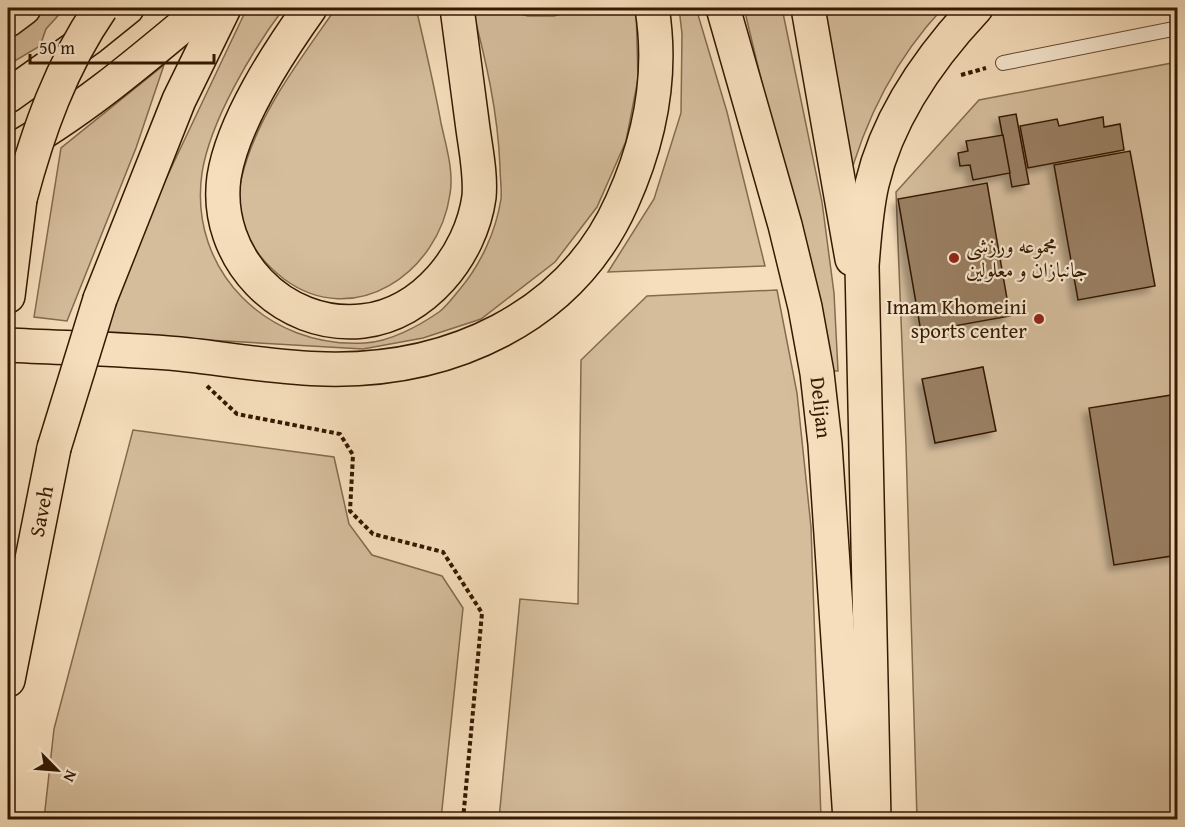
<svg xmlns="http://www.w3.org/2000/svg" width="1185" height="827" viewBox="0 0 1185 827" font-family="'Gentium Book Plus',Amiri,serif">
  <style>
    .green { fill: #d5bd9c; stroke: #846b4e; stroke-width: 1.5 }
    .building { fill: #997f62; stroke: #341900; stroke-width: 1.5; filter: url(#shadow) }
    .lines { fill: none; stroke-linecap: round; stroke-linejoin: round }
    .service-casing { stroke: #644a2f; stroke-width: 16 }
    .primary-casing { stroke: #341900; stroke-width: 36 }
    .path { stroke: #341900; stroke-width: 4; stroke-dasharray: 4.5 3; stroke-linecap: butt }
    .service { stroke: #f9ead3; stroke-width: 14 }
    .primary { stroke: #f6debc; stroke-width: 33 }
    .primary-bridge-casing { stroke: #341900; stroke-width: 36; stroke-linecap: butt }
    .primary-bridge { stroke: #f6debc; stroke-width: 33 }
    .poi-dot { fill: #8f2418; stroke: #f9ead3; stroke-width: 2 }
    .labels { text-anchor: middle; stroke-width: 4.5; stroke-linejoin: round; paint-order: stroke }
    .poi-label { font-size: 21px; fill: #341900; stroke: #f9ead3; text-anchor: start }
    .street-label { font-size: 21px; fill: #341900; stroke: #f9ead3 }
  </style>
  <defs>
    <filter id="shadow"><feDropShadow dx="-5.5" dy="5.5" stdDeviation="3" flood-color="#0004"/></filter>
  </defs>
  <rect width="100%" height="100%" fill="#f6debc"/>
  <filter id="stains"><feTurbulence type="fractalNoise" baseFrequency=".00333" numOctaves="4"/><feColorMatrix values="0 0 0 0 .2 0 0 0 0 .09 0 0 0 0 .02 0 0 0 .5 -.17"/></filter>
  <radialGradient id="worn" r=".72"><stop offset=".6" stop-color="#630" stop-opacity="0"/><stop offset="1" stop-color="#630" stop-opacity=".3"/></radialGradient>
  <g class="green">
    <polygon points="46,8 65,8 46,29 40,46 8,65 8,40"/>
    <path d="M 247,8 L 284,8 C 253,49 210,121 202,173 C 188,271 268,349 365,343 C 389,342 419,326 439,312 C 447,306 454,296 460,289 C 481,264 496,231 501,199 C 502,189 500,178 500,167 C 498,113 486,60 472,8 L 496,8 L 528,16 L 554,16 L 580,8 L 636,8 L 638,79 L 626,141 L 597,207 L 555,262 L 481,319 L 423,338 L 363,349 L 103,334 L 137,240 Z"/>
    <path d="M 336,8 L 416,8 C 425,46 434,84 441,123 C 446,146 454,171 450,194 C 439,273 354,331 284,279 C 266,265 254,251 246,230 C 240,214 237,193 242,176 C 258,113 300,60 336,8 Z"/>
    <polygon points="679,8 696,8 727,112 765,266 608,272 654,199 681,113 682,34"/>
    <polygon points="744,8 782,8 822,202 834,293 838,371 831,371"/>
    <path d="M 814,8 L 943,8 C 894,60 864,121 846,190 Z"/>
    <polygon points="1177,62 1177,819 917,819 906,446 896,192 979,100"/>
    <polygon points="164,65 136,148 67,321 34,317 61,148"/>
    <polygon points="777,290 797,393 811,527 821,819 499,819 520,599 578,604 581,360 647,296"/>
    <polygon points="133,430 334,457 349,524 372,555 442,576 463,608 441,819 44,819 54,729"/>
  </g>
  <g class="building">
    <polygon points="1016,114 1029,184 1012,187 999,117"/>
    <polygon points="1103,117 1104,127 1120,124 1124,150 1028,168 1020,126 1057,119 1059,126"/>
    <polygon points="1003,135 1010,173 973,180 970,165 960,166 958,153 968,151 966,141"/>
    <polygon points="1130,151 1155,286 1078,300 1054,165"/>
    <polygon points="987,183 1010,316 921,332 898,199"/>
    <polygon points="983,367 996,431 935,443 922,379"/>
    <polygon points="1178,394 1178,555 1114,565 1089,408"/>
  </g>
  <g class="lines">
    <defs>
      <polyline id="service" points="1003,63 1178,28"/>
      <g id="primary">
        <path d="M 310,8 C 278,53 233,121 224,177 C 213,257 282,330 363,321 C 424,314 471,255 479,197 C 481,175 476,151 473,129 C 468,89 462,48 457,8"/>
        <path id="s1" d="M 723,8 L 785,225 L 805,307 L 817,373 L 825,444 L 850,820"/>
        <polyline points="808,8 852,259"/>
        <polyline points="8,20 24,8"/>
        <polyline points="8,96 91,37 127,8"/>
        <path d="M 8,153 C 79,114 142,60 204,8"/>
        <polyline points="8,296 20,199"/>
        <polyline points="100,299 179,100 224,8"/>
        <path d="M 8,345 C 65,348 123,349 180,354 C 228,359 277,368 325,369 C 449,372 570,319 622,202 C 650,140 663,75 652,8"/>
        <path id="s2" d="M 8,680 L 54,448"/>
        <path d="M 874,820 L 862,266 C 864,239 866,210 872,184 C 888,116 930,57 976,8"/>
      </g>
    </defs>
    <use href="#service" class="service-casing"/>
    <use href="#primary" class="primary-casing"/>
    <g class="path">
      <polyline points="961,75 986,68"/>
      <polyline points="207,386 237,414 340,434 353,455 350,511 373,534 443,552 482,613 463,820"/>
    </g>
    <use href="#service" class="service"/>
    <use href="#primary" class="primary"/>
    <defs>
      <g id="primary-bridge">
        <path d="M 20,199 C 38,131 61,66 101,8"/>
        <polyline points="54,448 100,299"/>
      </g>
    </defs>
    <use href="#primary-bridge" class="primary-bridge-casing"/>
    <use href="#primary-bridge" class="primary-bridge"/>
  </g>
  <g class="poi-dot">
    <circle cx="954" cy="258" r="6"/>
    <circle cx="1039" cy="319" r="6"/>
  </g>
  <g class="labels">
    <g class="poi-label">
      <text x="966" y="253">مجموعه ورزشی<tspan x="966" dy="24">جانبازان و معلولین</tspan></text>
      <text x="1027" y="314" text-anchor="end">Imam Khomeini<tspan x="1027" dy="24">sports center</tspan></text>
    </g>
    <g class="street-label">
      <text dy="7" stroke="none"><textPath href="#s1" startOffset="412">Delijan</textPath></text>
      <text dy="7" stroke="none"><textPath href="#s2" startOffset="172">Saveh</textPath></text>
    </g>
  </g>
  <rect width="1185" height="827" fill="none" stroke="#f6debc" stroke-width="30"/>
  <rect x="9" y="9" width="1167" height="809" fill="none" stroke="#341900" stroke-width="3"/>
  <rect x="15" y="15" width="1155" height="797" fill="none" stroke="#341900" stroke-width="1.5"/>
  <g transform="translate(57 770) rotate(115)" stroke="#f9ead3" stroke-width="4.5" paint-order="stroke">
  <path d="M0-4.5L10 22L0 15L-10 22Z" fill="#341900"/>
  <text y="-9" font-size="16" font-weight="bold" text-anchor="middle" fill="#341900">N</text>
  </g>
  <path d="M30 54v9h184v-9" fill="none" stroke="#341900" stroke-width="3"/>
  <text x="39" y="54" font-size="18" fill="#341900" stroke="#f9ead3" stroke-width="4.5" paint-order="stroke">50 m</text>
  <rect width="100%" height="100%" filter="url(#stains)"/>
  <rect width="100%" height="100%" fill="url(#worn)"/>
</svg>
